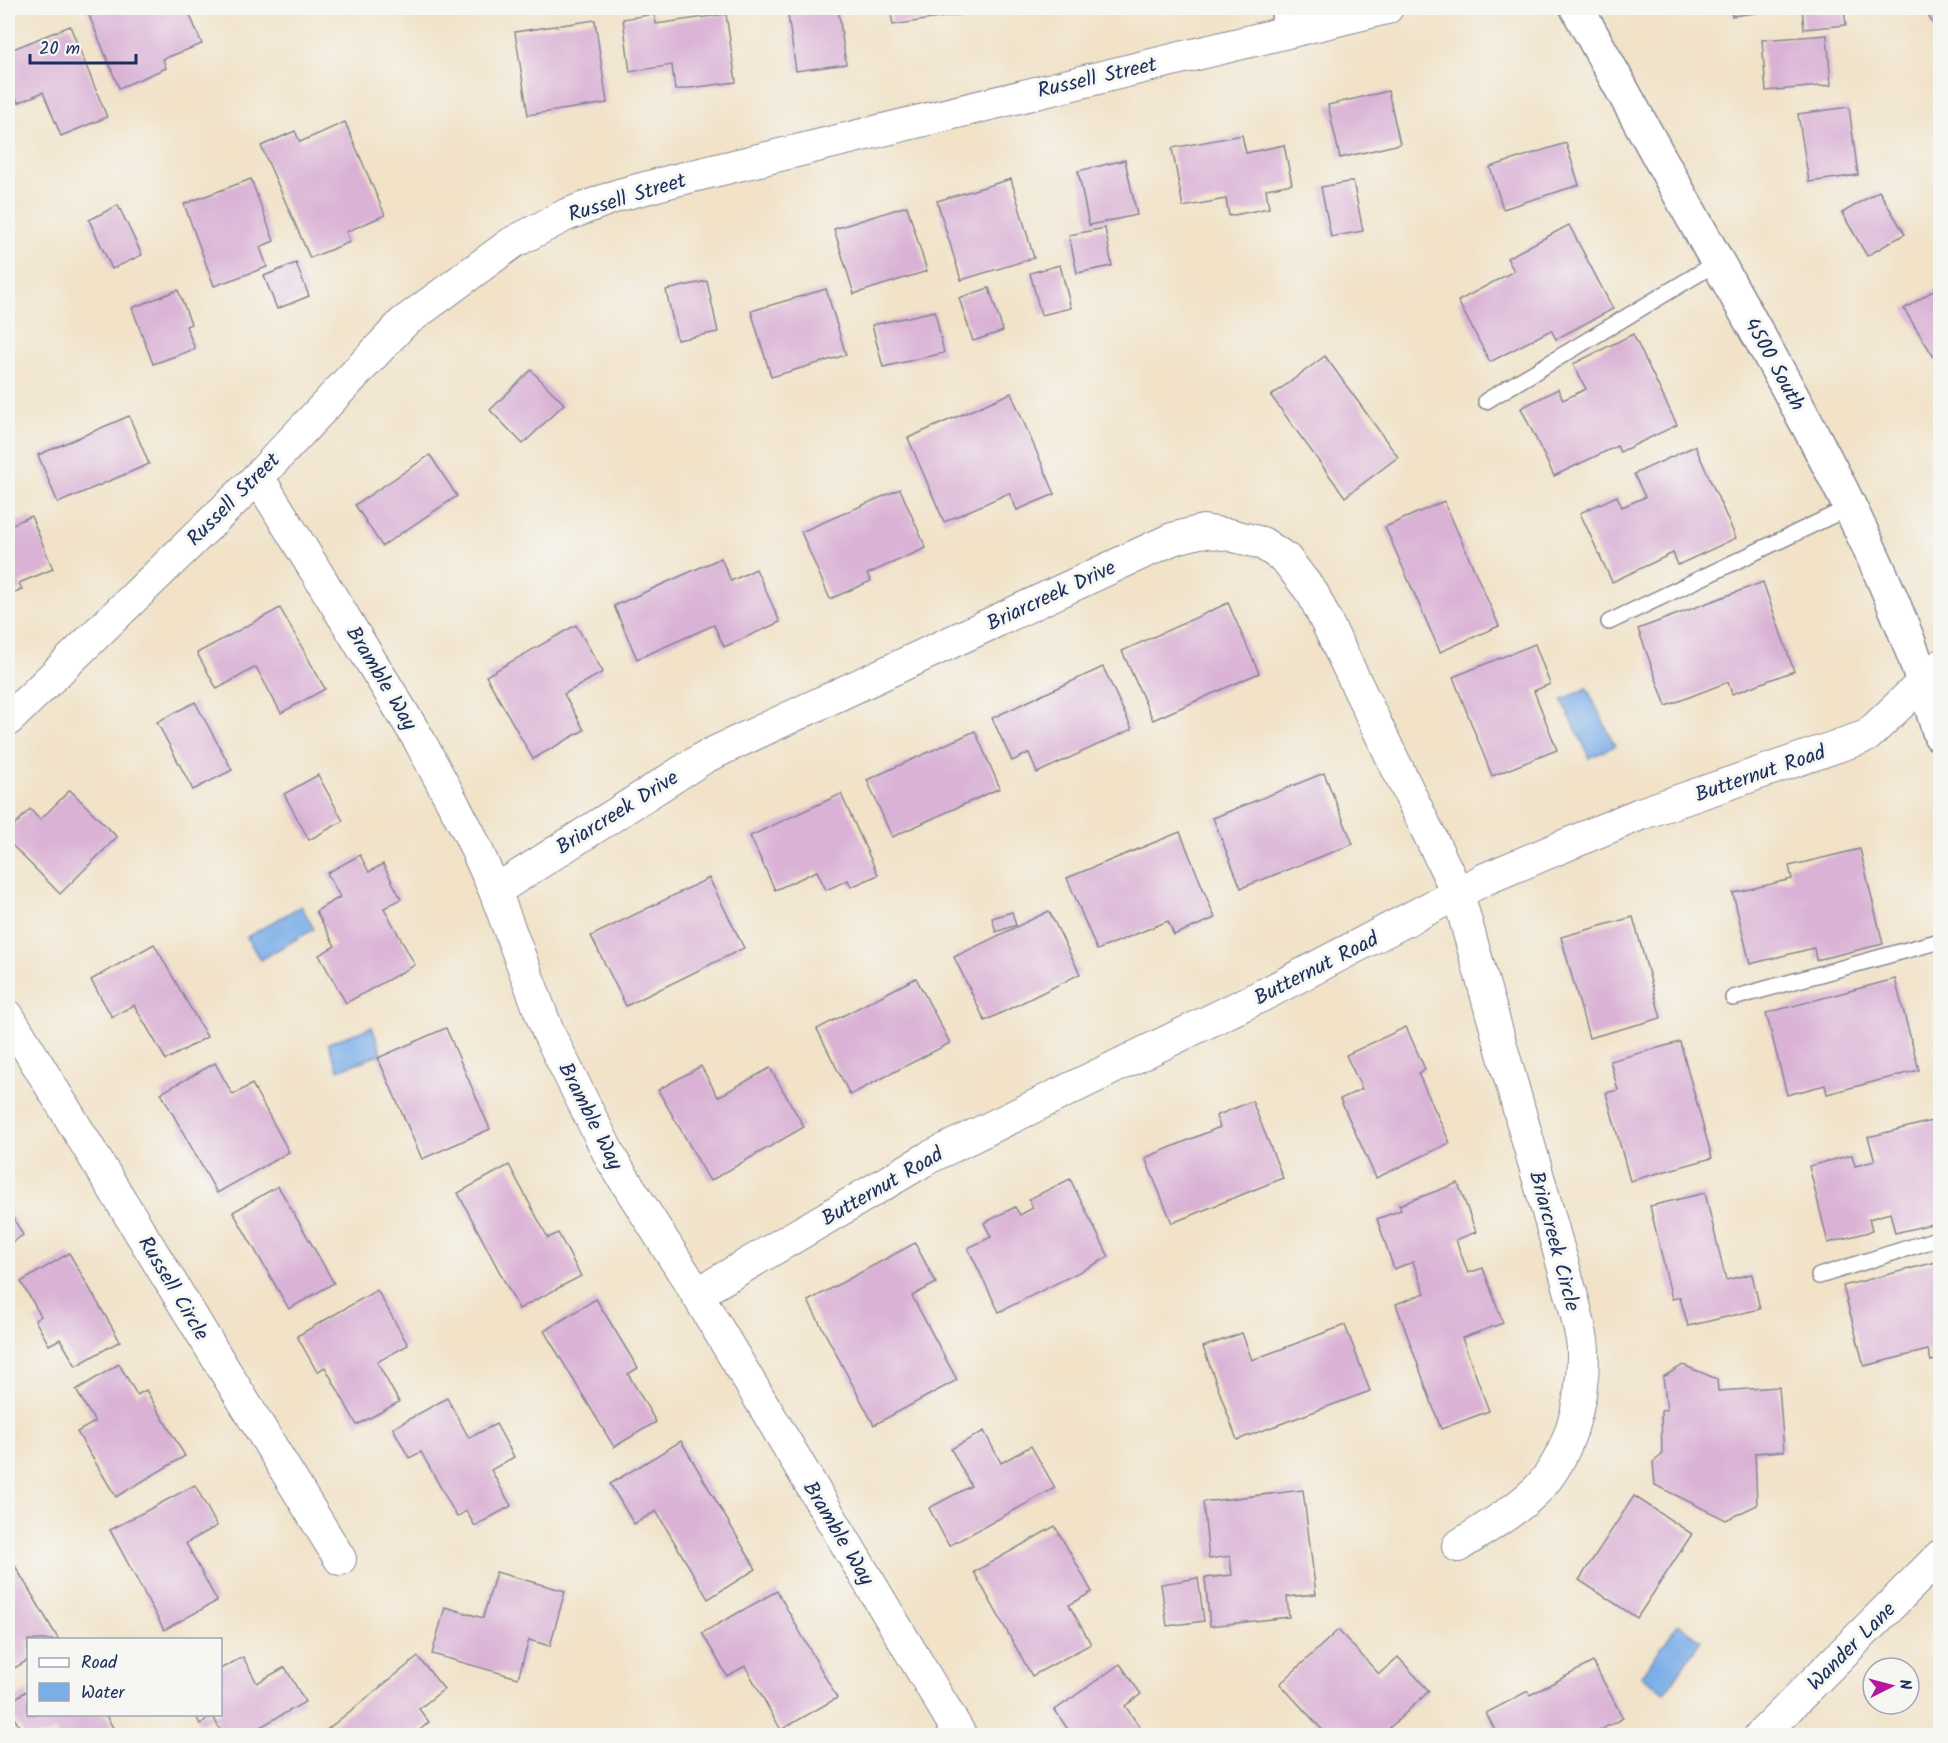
<svg xmlns="http://www.w3.org/2000/svg" width="1948" height="1743" viewBox="0 0 1948 1743" font-family="Kalam,sans-serif">
  <style>
    .water { fill: #7baee7; stroke: #4b6ea2; stroke-width: 1.5 }
    .building { fill: #dab2d5 }
    .lines { fill: none; stroke-linecap: round; stroke-linejoin: round }
    .lane-casing { stroke: #868893; stroke-width: 18 }
    .street-casing { stroke: #868893; stroke-width: 34 }
    .secondary-casing { stroke: #868893; stroke-width: 36 }
    .lane { stroke: #fff; stroke-width: 15 }
    .street { stroke: #fff; stroke-width: 32 }
    .secondary { stroke: #fff; stroke-width: 33 }
    .labels { text-anchor: middle; stroke-width: 6; stroke-linejoin: round; paint-order: stroke }
    .street-label { font-size: 21px; fill: #1b2f5e; stroke: #f6f6f2 }
  </style>
  <rect width="100%" height="100%" fill="#f6f6f2"/>
  <filter id="ink" filterUnits="userSpaceOnUse"><feTurbulence type="fractalNoise" baseFrequency=".0167" numOctaves="2"/><feDisplacementMap in="SourceGraphic" scale="12" xChannelSelector="R" yChannelSelector="G"/><feConvolveMatrix kernelMatrix="1 2 1 2 8 2 1 2 1" color-interpolation-filters="sRGB"/></filter>
  <filter id="wash" filterUnits="userSpaceOnUse"><feTurbulence type="fractalNoise" baseFrequency=".008" numOctaves="4" result="noise"/><feDisplacementMap in="SourceGraphic" scale="24" xChannelSelector="R" yChannelSelector="G"/><feGaussianBlur stdDeviation="1.35" result="paint"/><feColorMatrix in="noise" values="0 0 0 0 0 0 0 0 0 0 0 0 0 0 0 0 0 1.4 0 .05"/><feComposite in="paint" operator="in"/></filter>
  <g filter="url(#wash)">
    <rect width="100%" height="100%" fill="#f1e2c8"/>
    <g class="water">
      <polygon points="1587,688 1615,746 1590,758 1562,700"/>
      <polygon points="301,906 314,929 260,960 247,937"/>
      <polygon points="372,1027 382,1054 338,1070 328,1043"/>
      <polygon points="1678,1624 1701,1640 1665,1693 1641,1676"/>
    </g>
    <g id="blocks">
      <g class="building">
        <polygon points="86,8 187,8 202,44 163,59 166,68 119,88"/>
        <polygon points="787,8 838,8 846,64 796,71"/>
        <polygon points="890,8 963,8 964,14 893,25"/>
        <polygon points="1731,8 1786,8 1786,9 1732,16"/>
        <polygon points="1802,8 1844,8 1846,25 1804,29"/>
        <polygon points="1924,8 1940,8 1940,31 1938,33"/>
        <polygon points="654,14 656,24 726,14 736,82 675,90 672,65 630,72 623,19"/>
        <polygon points="595,20 607,103 528,115 515,32"/>
        <polygon points="70,26 107,117 61,136 43,92 18,103 8,76 8,51"/>
        <polygon points="1827,35 1831,85 1766,91 1762,40"/>
        <polygon points="1388,91 1400,144 1340,158 1328,105"/>
        <polygon points="1849,107 1858,175 1809,182 1798,114"/>
        <polygon points="345,122 385,215 346,232 350,242 310,258 261,146 295,131 300,142"/>
        <polygon points="1242,135 1246,153 1284,145 1292,184 1266,189 1269,208 1229,216 1226,199 1183,207 1172,148"/>
        <polygon points="1566,143 1579,185 1503,209 1490,167"/>
        <polygon points="1125,160 1137,215 1089,225 1078,171"/>
        <polygon points="251,179 274,241 260,247 267,267 214,286 184,204"/>
        <polygon points="1011,179 1034,258 961,280 937,201"/>
        <polygon points="1353,181 1363,231 1331,237 1321,187"/>
        <polygon points="1879,191 1905,234 1867,256 1842,213"/>
        <polygon points="118,205 142,255 112,269 89,220"/>
        <polygon points="907,206 927,271 854,294 834,229"/>
        <polygon points="1569,225 1613,309 1556,339 1551,330 1490,362 1458,301 1514,271 1507,258"/>
        <polygon points="1105,228 1112,266 1077,273 1069,235"/>
        <polygon points="296,263 309,296 277,309 264,276"/>
        <polygon points="1060,265 1071,308 1041,315 1030,273"/>
        <polygon points="707,281 718,332 677,340 666,290"/>
        <polygon points="1940,286 1940,367 1904,309"/>
        <polygon points="989,288 1003,331 973,341 959,298"/>
        <polygon points="826,289 846,355 771,377 751,311"/>
        <polygon points="178,290 191,324 186,326 195,349 153,364 132,308"/>
        <polygon points="935,311 944,353 883,367 872,325"/>
        <polygon points="1633,334 1677,425 1620,452 1617,446 1554,476 1521,408 1558,389 1563,400 1586,389 1573,364"/>
        <polygon points="1325,356 1398,457 1345,497 1271,396"/>
        <polygon points="531,370 564,404 523,444 490,410"/>
        <polygon points="1011,393 1055,494 1017,510 1009,493 944,522 908,438"/>
        <polygon points="129,416 149,464 58,503 38,455"/>
        <polygon points="1695,446 1736,538 1678,565 1673,553 1612,582 1580,513 1617,496 1622,507 1645,497 1634,474"/>
        <polygon points="430,455 457,496 382,546 355,505"/>
        <polygon points="900,489 926,548 867,574 871,581 830,599 801,532"/>
        <polygon points="1444,501 1499,626 1440,652 1385,527"/>
        <polygon points="31,516 53,569 19,583 22,589 8,595 8,526"/>
        <polygon points="721,558 731,581 756,569 780,622 724,647 714,625 637,659 614,606"/>
        <polygon points="1763,582 1794,671 1732,694 1728,682 1666,706 1638,629"/>
        <polygon points="1228,603 1259,673 1153,720 1122,651"/>
        <polygon points="280,608 325,689 281,713 256,667 217,689 197,653"/>
        <polygon points="576,625 603,672 564,694 584,730 533,759 486,676"/>
        <polygon points="1535,644 1550,684 1534,691 1557,750 1492,776 1453,677"/>
        <polygon points="1103,667 1132,729 1037,773 1029,753 1012,761 992,718"/>
        <polygon points="195,702 232,770 193,790 157,722"/>
        <polygon points="975,731 1000,788 892,837 867,780"/>
        <polygon points="1324,773 1353,844 1241,888 1213,818"/>
        <polygon points="318,775 343,821 309,840 284,794"/>
        <polygon points="70,790 117,837 60,894 8,841 8,832 30,809 40,820"/>
        <polygon points="841,794 878,875 851,887 848,880 826,890 817,871 775,890 750,836"/>
        <polygon points="1180,832 1215,918 1174,935 1168,921 1097,950 1067,878"/>
        <polygon points="1860,849 1883,944 1816,960 1814,948 1750,964 1733,893 1792,879 1789,866"/>
        <polygon points="360,855 369,872 383,864 401,899 384,908 415,965 346,1003 319,955 335,946 316,911 340,897 327,873"/>
        <polygon points="709,878 744,948 626,1006 591,936"/>
        <polygon points="1049,911 1080,974 985,1021 954,957"/>
        <polygon points="1012,912 1016,925 996,932 992,918"/>
        <polygon points="1633,917 1661,1018 1589,1038 1561,937"/>
        <polygon points="154,944 207,1037 166,1060 134,1005 112,1017 91,980"/>
        <polygon points="916,978 950,1043 850,1095 817,1029"/>
        <polygon points="1895,979 1919,1070 1827,1094 1825,1085 1787,1095 1766,1013"/>
        <polygon points="1406,1027 1425,1069 1418,1073 1450,1143 1376,1178 1340,1099 1362,1089 1346,1055"/>
        <polygon points="446,1028 490,1129 422,1159 378,1058"/>
        <polygon points="1680,1042 1712,1158 1630,1181 1606,1093 1618,1090 1610,1061"/>
        <polygon points="215,1063 233,1095 252,1084 289,1152 217,1193 161,1093"/>
        <polygon points="701,1066 718,1097 770,1068 804,1127 710,1181 658,1090"/>
        <polygon points="1252,1101 1283,1178 1172,1223 1145,1158 1220,1127 1216,1116"/>
        <polygon points="1936,1120 1940,1139 1940,1222 1895,1233 1890,1213 1869,1219 1872,1231 1828,1243 1809,1166 1852,1155 1855,1166 1875,1161 1868,1137"/>
        <polygon points="509,1165 548,1238 558,1233 581,1276 519,1309 458,1193"/>
        <polygon points="1070,1179 1109,1257 999,1312 968,1248 991,1237 984,1223 1015,1207 1020,1215 1033,1208 1029,1199"/>
        <polygon points="1458,1183 1476,1232 1456,1240 1468,1273 1483,1268 1503,1323 1462,1338 1489,1411 1441,1429 1396,1304 1425,1293 1413,1262 1394,1269 1377,1219 1401,1210 1399,1205"/>
        <polygon points="278,1186 334,1283 289,1309 233,1212"/>
        <polygon points="1705,1193 1726,1280 1752,1274 1760,1309 1688,1326 1680,1297 1672,1299 1650,1206"/>
        <polygon points="8,1209 23,1235 8,1245"/>
        <polygon points="915,1243 936,1283 912,1296 957,1380 874,1425 808,1301"/>
        <polygon points="69,1253 120,1341 76,1366 60,1339 49,1345 35,1320 41,1316 21,1282"/>
        <polygon points="1940,1261 1940,1359 1931,1361 1928,1350 1864,1366 1843,1286"/>
        <polygon points="377,1290 408,1345 377,1362 399,1402 357,1425 325,1367 317,1372 297,1336"/>
        <polygon points="596,1299 638,1368 628,1374 656,1422 614,1447 544,1331"/>
        <polygon points="1345,1325 1370,1391 1237,1440 1203,1347 1242,1333 1252,1360"/>
        <polygon points="119,1364 137,1395 146,1390 185,1456 116,1497 77,1432 95,1422 76,1390"/>
        <polygon points="1683,1365 1717,1379 1718,1391 1779,1387 1784,1451 1755,1453 1757,1505 1726,1520 1655,1485 1653,1462 1662,1455 1661,1411 1667,1409 1663,1377"/>
        <polygon points="447,1398 469,1438 496,1424 514,1457 491,1470 511,1506 475,1526 466,1511 457,1517 421,1452 409,1458 393,1428"/>
        <polygon points="984,1431 1001,1463 1031,1446 1055,1488 949,1546 929,1508 971,1486 951,1449"/>
        <polygon points="681,1441 756,1569 708,1599 656,1511 634,1524 610,1484"/>
        <polygon points="195,1485 217,1526 186,1543 217,1601 164,1630 110,1530"/>
        <polygon points="1303,1490 1316,1594 1287,1597 1289,1617 1210,1626 1205,1578 1232,1575 1230,1556 1209,1559 1203,1502"/>
        <polygon points="1634,1496 1692,1534 1637,1618 1579,1580"/>
        <polygon points="1055,1526 1092,1592 1069,1605 1091,1644 1032,1676 974,1572"/>
        <polygon points="8,1554 59,1640 28,1640 28,1660 8,1672"/>
        <polygon points="496,1572 565,1591 550,1646 529,1640 518,1678 432,1654 445,1607 483,1618"/>
        <polygon points="1198,1578 1204,1621 1167,1626 1161,1584"/>
        <polygon points="777,1591 837,1698 781,1730 745,1666 727,1676 702,1633"/>
        <polygon points="1338,1630 1379,1674 1398,1657 1429,1691 1381,1736 1328,1736 1280,1684"/>
        <polygon points="243,1657 257,1683 285,1667 305,1702 244,1736 223,1736 213,1716 200,1724 195,1714 220,1714 220,1669"/>
        <polygon points="418,1657 444,1689 419,1709 429,1722 413,1736 319,1736"/>
        <polygon points="1593,1662 1623,1718 1590,1736 1498,1736 1486,1713 1528,1691 1530,1695"/>
        <polygon points="1120,1664 1141,1694 1125,1706 1146,1736 1072,1736 1055,1710"/>
        <polygon points="28,1690 28,1714 105,1714 118,1736 58,1736 54,1730 46,1736 25,1736 8,1708 8,1703"/>
      </g>
    </g>
  </g>
  <g filter="url(#ink)">
    <use href="#blocks" fill-opacity="0" stroke="#868893" stroke-width="1.5"/>
    <g class="lines">
      <defs>
        <g id="lane">
          <polyline points="1278,8 1282,32"/>
          <polyline points="1486,401 1718,262"/>
          <polyline points="1609,622 1850,507"/>
          <polyline points="1733,998 1940,941"/>
          <polyline points="1819,1276 1940,1238"/>
        </g>
        <g id="street">
          <polyline points="258,477 418,738 469,833 495,891 548,1032 612,1160 697,1294 961,1736"/>
          <polyline points="8,720 258,477 403,323 512,243 566,215 619,195 672,181 1387,8"/>
          <path d="M 495,891 L 705,757 L 1172,539 L 1203,531 L 1230,535 L 1262,543 L 1286,559 L 1313,594 L 1458,894 L 1574,1304 C 1577,1318 1582,1334 1583,1349 C 1584,1401 1569,1465 1527,1499 C 1506,1517 1481,1531 1458,1546"/>
          <polyline points="8,1016 340,1559"/>
          <polyline points="697,1294 928,1158 1265,994 1485,879 1640,814 1867,736 1940,666"/>
          <polyline points="1760,1736 1940,1556"/>
        </g>
        <path id="secondary" d="M 1577,8 C 1630,104 1683,201 1737,297 C 1816,437 1895,579 1940,735"/>
      </defs>
      <use href="#lane" class="lane-casing"/>
      <use href="#street" class="street-casing"/>
      <use href="#secondary" class="secondary-casing"/>
      <use href="#lane" class="lane"/>
      <use href="#street" class="street"/>
      <use href="#secondary" class="secondary"/>
    </g>
  </g>
  <g class="labels">
    <g class="street-label">
      <text transform="translate(1097 77) rotate(-13)" y="7">Russell Street</text>
      <text transform="translate(627 197) rotate(-17)" y="7">Russell Street</text>
      <text transform="translate(1775 364) rotate(61)" y="7">4500 South</text>
      <text transform="translate(233 499) rotate(-45)" y="7">Russell Street</text>
      <text transform="translate(1051 595) rotate(-25)" y="7">Briarcreek Drive</text>
      <text transform="translate(382 678) rotate(59)" y="7">Bramble Way</text>
      <text transform="translate(1760 773) rotate(-19)" y="7">Butternut Road</text>
      <text transform="translate(617 812) rotate(-32)" y="7">Briarcreek Drive</text>
      <text transform="translate(1316 968) rotate(-27)" y="7">Butternut Road</text>
      <text transform="translate(591 1116) rotate(63)" y="7">Bramble Way</text>
      <text transform="translate(882 1186) rotate(-30)" y="7">Butternut Road</text>
      <text transform="translate(1555 1241) rotate(75)" y="7">Briarcreek Circle</text>
      <text transform="translate(174 1288) rotate(59)" y="7">Russell Circle</text>
      <text transform="translate(839 1533) rotate(59)" y="7">Bramble Way</text>
      <text transform="translate(1851 1646) rotate(-45)" y="7">Wander Lane</text>
    </g>
  </g>
  <rect width="1948" height="1743" fill="none" stroke="#f6f6f2" stroke-width="30"/>
  <rect x="27" y="1638" width="195" height="78" fill="#f6f6f2" stroke="#9ea6b7" stroke-width="1.5"/>
  <rect x="39" y="1658" width="30" height="9" fill="#ffffff" stroke="#9ea6b7" stroke-width="1.5"/>
  <text x="81" y="1668" font-size="18" fill="#1b2f5e">Road</text>
  <rect x="39" y="1683" width="30" height="18" fill="#7baee7" stroke="#9ea6b7" stroke-width="1.5"/>
  <text x="81" y="1698" font-size="18" fill="#1b2f5e">Water</text>
  <g transform="translate(1891 1686) rotate(84)"><circle r="28" fill="#f6f6f2" stroke="#9ea6b7" stroke-width="1.5"/>
  <path d="M0-4.5L10 22L0 15L-10 22Z" fill="#b5179e"/>
  <text y="-9" font-size="16" font-weight="bold" text-anchor="middle" fill="#1b2f5e">N</text>
  </g>
  <path d="M30 54v9h106v-9" fill="none" stroke="#1b2f5e" stroke-width="3"/>
  <text x="39" y="54" font-size="18" fill="#1b2f5e" stroke="#f6f6f2" stroke-width="4.5" paint-order="stroke">20 m</text>
</svg>
